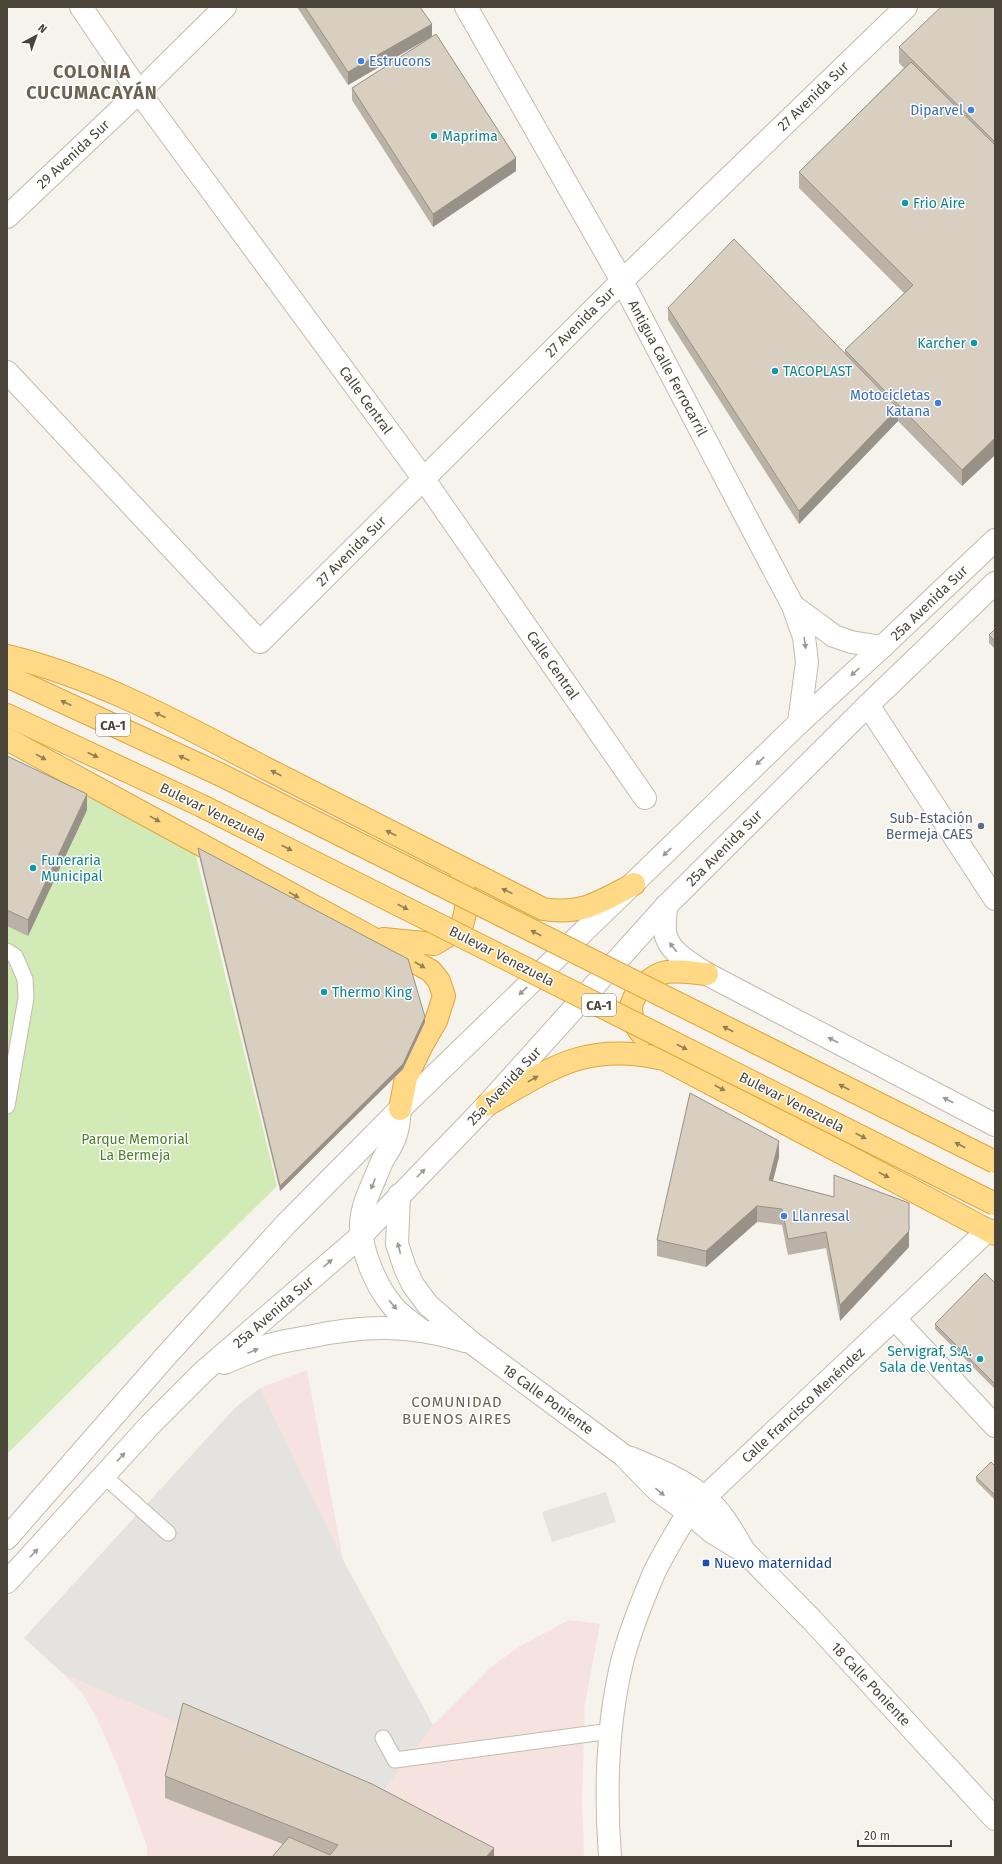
<svg xmlns="http://www.w3.org/2000/svg" width="1002" height="1864" viewBox="0 0 1002 1864" font-family="'Fira Sans',sans-serif">
  <style>
    .industrial { fill: #e6e2dd }
    .medical { fill: #f6e3e0 }
    .green { fill: #d2eab5 }
    .parking { fill: #e5e3e0 }
    .lines { fill: none; stroke-linecap: round; stroke-linejoin: round }
    .service-casing { stroke: #c2bbae; stroke-width: 17 }
    .minor-casing { stroke: #c2bbae; stroke-width: 24 }
    .tertiary-casing { stroke: #c2bbae; stroke-width: 24 }
    .trunk-casing { stroke: #e0a43c; stroke-width: 24 }
    .service { stroke: #fff; stroke-width: 15 }
    .minor { stroke: #fff; stroke-width: 22 }
    .tertiary { stroke: #fff; stroke-width: 22 }
    .trunk { stroke: #ffd985; stroke-width: 22 }
    .trunk-bridge-casing { stroke: #e0a43c; stroke-width: 24; stroke-linecap: butt }
    .trunk-bridge { stroke: #ffd985; stroke-width: 22 }
    .wall { fill: #bab2a6 }
    .shaded-wall { fill: #979187 }
    .building { fill: #d8cfc1; stroke: #979187 }
    .oneway { fill: #9c9892 }
    .oneway2 { fill: #938057 }
    .shop-dot { fill: #3f7fe0; stroke: #fff; stroke-width: 1.5 }
    .culture-dot { fill: #0f9aa8; stroke: #fff; stroke-width: 1.5 }
    .service-dot { fill: #5c6f8a; stroke: #fff; stroke-width: 1.5 }
    .transit-dot { fill: #1a4fb4; stroke: #fff; stroke-width: 1.5 }
    .labels { text-anchor: middle; stroke-width: 3; stroke-linejoin: round; paint-order: stroke }
    .shield { fill: #fff; stroke: #817c74; stroke-width: 1 }
    .shield-label { font-size: 13px; font-weight: bold; fill: #4b4439 }
    .shop-label { font-size: 14px; fill: #366cbe; stroke: #fff; text-anchor: start }
    .street-label { font-size: 14px; fill: #4b4439; stroke: #fff }
    .culture-label { font-size: 14px; fill: #0d838f; stroke: #fff; text-anchor: start }
    .service-label { font-size: 14px; fill: #4e5e75; stroke: #fff; text-anchor: end }
    .park-label { font-size: 14px; fill: #4a7f2a; stroke: #fff }
    .transit-label { font-size: 14px; fill: #164399; stroke: #fff; text-anchor: start }
    .neighbourhood-label { font-size: 15px; letter-spacing: 1px; fill: #6e6250; stroke: #fff }
    .district-label { font-size: 18px; font-weight: bold; letter-spacing: 1px; fill: #6e6250; stroke: #fff }
  </style>
  <rect width="100%" height="100%" fill="#f6f3ec"/>
  <polygon class="industrial" points="606,1492 616,1522 552,1542 542,1512"/>
  <polygon class="medical" points="307,1370 343,1560 433,1725 491,1667 520,1646 569,1620 600,1624 585,1704 582,1800 584,1857 147,1857 147,1846 118,1767 99,1723 83,1694 72,1682 24,1638 235,1408 260,1388"/>
  <polygon class="green" points="7,755 195,852 277,1186 7,1454"/>
  <polygon class="parking" points="260,1388 343,1560 433,1725 372,1806 64,1674 24,1638 235,1408"/>
  <g class="lines">
    <defs>
      <g id="service">
        <polyline points="7,951 15,956 25,979 26,998 7,1106"/>
        <polyline points="104,1476 168,1533"/>
        <polyline points="383,1738 395,1760 611,1731"/>
      </g>
      <g id="minor">
        <polyline points="81,7 139,92 423,478 645,798"/>
        <polyline points="466,7 622,281 793,606 804,637 807,662 799,723"/>
        <polyline points="7,217 139,92 225,7"/>
        <polyline points="7,372 260,642 622,281 906,7"/>
        <polyline points="793,606 834,636 851,642 882,647"/>
        <polyline points="868,705 995,899"/>
        <path d="M 666,906 C 666,914 664,923 665,931 C 667,952 692,964 707,974 L 995,1125"/>
        <polyline points="895,1319 995,1426"/>
      </g>
      <g id="tertiary">
        <path d="M 400,1109 C 399,1120 398,1132 393,1142 C 390,1150 383,1157 380,1166 C 373,1184 362,1204 361,1223 C 360,1249 376,1286 392,1305 C 399,1315 413,1323 422,1331"/>
        <polyline points="399,1195 397,1244 405,1268 413,1285 428,1305 472,1343 623,1455 658,1491 688,1512 712,1532 745,1552 812,1620 995,1819"/>
        <path d="M 224,1363 C 239,1357 254,1350 269,1345 C 282,1341 296,1339 308,1337 C 365,1325 409,1324 465,1341"/>
        <path d="M 631,1458 C 655,1468 684,1480 704,1497 C 722,1511 733,1532 744,1551"/>
        <polyline points="705,1497 988,1230"/>
        <polyline points="7,1538 165,1357 286,1224 400,1109 799,723 882,647 995,540"/>
        <polyline points="7,1582 150,1425 204,1371 362,1235 487,1105 666,906 868,705 995,583"/>
        <path d="M 610,1857 C 605,1791 607,1722 623,1658 C 631,1629 642,1601 654,1573 C 664,1552 677,1532 688,1512"/>
      </g>
      <g id="trunk">
        <path d="M 7,656 C 99,678 184,726 267,769 C 359,816 451,863 543,909 C 582,915 600,902 634,884"/>
        <polyline points="7,676 219,774"/>
        <polyline points="7,715 202,806"/>
        <polyline points="7,739 372,938 431,971 439,981 444,996 436,1021 422,1045 406,1078 400,1109"/>
        <path d="M 383,939 L 434,944 L 461,928 C 466,912 471,897 459,882"/>
        <path d="M 643,1035 C 636,1027 632,1021 631,1010 C 630,995 652,974 667,972 C 679,970 694,973 707,974"/>
        <path d="M 487,1105 C 552,1068 585,1041 664,1059 L 995,1234"/>
      </g>
    </defs>
    <use href="#service" class="service-casing"/>
    <use href="#minor" class="minor-casing"/>
    <use href="#tertiary" class="tertiary-casing"/>
    <use href="#trunk" class="trunk-casing"/>
    <use href="#service" class="service"/>
    <use href="#minor" class="minor"/>
    <use href="#tertiary" class="tertiary"/>
    <use href="#trunk" class="trunk"/>
    <defs>
      <g id="trunk-bridge">
        <polyline points="219,774 995,1162"/>
        <polyline points="202,806 995,1204"/>
      </g>
    </defs>
    <use href="#trunk-bridge" class="trunk-bridge-casing"/>
    <use href="#trunk-bridge" class="trunk-bridge"/>
  </g>
  <g class="wall">
    <polygon points="297,7 420,7 432,36 516,171 433,227 352,100 352,88 428,39 348,85"/>
    <polygon points="995,7 995,455 962,486 898,421 799,524 668,320 668,308 845,353 845,350 904,293 799,188 799,172 904,68 899,63 899,47"/>
    <polygon points="995,629 995,649 989,643 989,635"/>
    <polygon points="7,756 87,810 28,936 7,926"/>
    <polygon points="198,848 425,1022 403,1069 280,1191 198,852"/>
    <polygon points="779,1157 773,1181 834,1197 834,1175 909,1247 840,1321 826,1248 788,1255 782,1225 757,1222 706,1267 657,1256 657,1240"/>
    <polygon points="995,1283 995,1389 935,1329 935,1324"/>
    <polygon points="995,1466 995,1500 976,1481 976,1477"/>
    <polygon points="165,1776 494,1857 272,1857 283,1844 165,1798"/>
  </g>
  <g class="shaded-wall">
    <polygon points="432,24 432,36 348,85 348,72"/>
    <polygon points="516,158 516,171 433,227 433,214"/>
    <polygon points="898,408 898,421 799,524 799,511"/>
    <polygon points="995,438 995,455 962,486 962,470"/>
    <polygon points="87,794 87,810 28,936 28,920"/>
    <polygon points="425,1017 425,1022 403,1069 280,1191 280,1186"/>
    <polygon points="779,1141 779,1157 769,1196 769,1180"/>
    <polygon points="757,1206 757,1222 706,1267 706,1251"/>
    <polygon points="909,1231 909,1247 840,1321 840,1305"/>
    <polygon points="494,1848 494,1857 486,1857"/>
  </g>
  <g class="building">
    <polygon points="305,7 420,7 432,24 348,72"/>
    <polygon points="941,7 995,7 995,142 899,47"/>
    <polygon points="436,34 516,158 433,214 352,88"/>
    <polygon points="911,62 995,145 995,438 962,470 845,350 913,285 799,172"/>
    <polygon points="734,239 898,408 799,511 668,308"/>
    <polygon points="995,629 995,641 989,635"/>
    <polygon points="7,756 87,794 28,920 7,910"/>
    <polygon points="198,848 408,959 425,1017 403,1064 280,1186"/>
    <polygon points="690,1093 779,1141 769,1180 834,1197 834,1175 909,1203 909,1231 840,1305 826,1232 788,1239 782,1209 757,1206 706,1251 657,1240"/>
    <polygon points="985,1273 995,1283 995,1384 935,1324"/>
    <polygon points="991,1462 995,1466 995,1495 976,1477"/>
    <polygon points="183,1703 372,1784 494,1848 486,1857 272,1857 289,1837 330,1855 338,1845 165,1776"/>
  </g>
  <defs><path id="oneway-solid" d="M-6-.8H1V-3.2L6.5 0L1 3.2V.8H-6Z"/></defs>
  <g class="oneway">
    <use href="#oneway-solid" transform="translate(805 643) rotate(82)"/>
    <use href="#oneway-solid" transform="translate(855 672) rotate(138)"/>
    <use href="#oneway-solid" transform="translate(760 761) rotate(136)"/>
    <use href="#oneway-solid" transform="translate(667 852) rotate(136)"/>
    <use href="#oneway-solid" transform="translate(673 947) rotate(-128)"/>
    <use href="#oneway-solid" transform="translate(523 991) rotate(136)"/>
    <use href="#oneway-solid" transform="translate(833 1040) rotate(-152)"/>
    <use href="#oneway-solid" transform="translate(948 1100) rotate(-152)"/>
    <use href="#oneway-solid" transform="translate(421 1173) rotate(-45)"/>
    <use href="#oneway-solid" transform="translate(373 1184) rotate(112)"/>
    <use href="#oneway-solid" transform="translate(399 1248) rotate(-104)"/>
    <use href="#oneway-solid" transform="translate(328 1263) rotate(-42)"/>
    <use href="#oneway-solid" transform="translate(393 1305) rotate(49)"/>
    <use href="#oneway-solid" transform="translate(253 1351) rotate(-22)"/>
    <use href="#oneway-solid" transform="translate(121 1457) rotate(-47)"/>
    <use href="#oneway-solid" transform="translate(660 1492) rotate(39)"/>
    <use href="#oneway-solid" transform="translate(34 1553) rotate(-46)"/>
  </g>
  <g class="oneway2">
    <use href="#oneway-solid" transform="translate(66 703) rotate(-155)"/>
    <use href="#oneway-solid" transform="translate(160 715) rotate(-156)"/>
    <use href="#oneway-solid" transform="translate(93 755) rotate(25)"/>
    <use href="#oneway-solid" transform="translate(41 757) rotate(29)"/>
    <use href="#oneway-solid" transform="translate(184 758) rotate(-155)"/>
    <use href="#oneway-solid" transform="translate(276 773) rotate(-153)"/>
    <use href="#oneway-solid" transform="translate(155 819) rotate(29)"/>
    <use href="#oneway-solid" transform="translate(391 833) rotate(-153)"/>
    <use href="#oneway-solid" transform="translate(287 848) rotate(27)"/>
    <use href="#oneway-solid" transform="translate(507 891) rotate(-154)"/>
    <use href="#oneway-solid" transform="translate(294 895) rotate(29)"/>
    <use href="#oneway-solid" transform="translate(403 907) rotate(27)"/>
    <use href="#oneway-solid" transform="translate(536 933) rotate(-153)"/>
    <use href="#oneway-solid" transform="translate(420 965) rotate(30)"/>
    <use href="#oneway-solid" transform="translate(728 1029) rotate(-153)"/>
    <use href="#oneway-solid" transform="translate(682 1047) rotate(27)"/>
    <use href="#oneway-solid" transform="translate(533 1079) rotate(-29)"/>
    <use href="#oneway-solid" transform="translate(844 1087) rotate(-153)"/>
    <use href="#oneway-solid" transform="translate(720 1088) rotate(28)"/>
    <use href="#oneway-solid" transform="translate(861 1136) rotate(27)"/>
    <use href="#oneway-solid" transform="translate(960 1145) rotate(-153)"/>
    <use href="#oneway-solid" transform="translate(884 1175) rotate(28)"/>
  </g>
  <g class="shop-dot">
    <circle cx="361" cy="61" r="4"/>
    <circle cx="971" cy="110" r="4"/>
    <circle cx="938" cy="403" r="4"/>
    <circle cx="784" cy="1216" r="4"/>
  </g>
  <g class="culture-dot">
    <circle cx="434" cy="136" r="4"/>
    <circle cx="905" cy="203" r="4"/>
    <circle cx="974" cy="343" r="4"/>
    <circle cx="775" cy="371" r="4"/>
    <circle cx="33" cy="868" r="4"/>
    <circle cx="324" cy="992" r="4"/>
    <circle cx="980" cy="1359" r="4"/>
  </g>
  <circle class="service-dot" cx="981" cy="826" r="4"/>
  <rect class="transit-dot" x="702" y="1559" width="8" height="8" rx="2"/>
  <g class="labels">
    <g class="shield">
      <rect x="96" y="714" width="34" height="22" rx="3"/>
      <rect x="582" y="994" width="34" height="22" rx="3"/>
    </g>
    <g class="shield-label">
      <text x="113" y="730">CA-1</text>
      <text x="599" y="1010">CA-1</text>
    </g>
    <g class="shop-label">
      <text x="369" y="66">Estrucons</text>
      <text x="963" y="115" text-anchor="end">Diparvel</text>
      <text x="930" y="400" text-anchor="end">Motocicletas<tspan x="930" dy="16">Katana</tspan></text>
      <text x="792" y="1221">Llanresal</text>
    </g>
    <g class="street-label">
      <text transform="translate(813 96) rotate(-44)" y="5">27 Avenida Sur</text>
      <text transform="translate(73 154) rotate(-43)" y="5">29 Avenida Sur</text>
      <text transform="translate(580 322) rotate(-45)" y="5">27 Avenida Sur</text>
      <text transform="translate(668 368) rotate(62)" y="5">Antigua Calle Ferrocarril</text>
      <text transform="translate(366 400) rotate(54)" y="5">Calle Central</text>
      <text transform="translate(351 551) rotate(-45)" y="5">27 Avenida Sur</text>
      <text transform="translate(929 603) rotate(-44)" y="5">25a Avenida Sur</text>
      <text transform="translate(553 665) rotate(55)" y="5">Calle Central</text>
      <text transform="translate(213 812) rotate(26)" y="5">Bulevar Venezuela</text>
      <text transform="translate(724 848) rotate(-45)" y="5">25a Avenida Sur</text>
      <text transform="translate(502 956) rotate(27)" y="5">Bulevar Venezuela</text>
      <text transform="translate(504 1086) rotate(-47)" y="5">25a Avenida Sur</text>
      <text transform="translate(792 1102) rotate(27)" y="5">Bulevar Venezuela</text>
      <text transform="translate(273 1312) rotate(-41)" y="5">25a Avenida Sur</text>
      <text transform="translate(548 1399) rotate(36)" y="5">18 Calle Poniente</text>
      <text transform="translate(803 1405) rotate(-43)" y="5">Calle Francisco Menéndez</text>
      <text transform="translate(871 1684) rotate(47)" y="5">18 Calle Poniente</text>
    </g>
    <g class="culture-label">
      <text x="442" y="141">Maprima</text>
      <text x="913" y="208">Frio Aire</text>
      <text x="966" y="348" text-anchor="end">Karcher</text>
      <text x="783" y="376">TACOPLAST</text>
      <text x="41" y="865">Funeraria<tspan x="41" dy="16">Municipal</tspan></text>
      <text x="332" y="997">Thermo King</text>
      <text x="972" y="1356" text-anchor="end">Servigraf, S.A.<tspan x="972" dy="16">Sala de Ventas</tspan></text>
    </g>
    <g class="service-label">
      <text x="973" y="823">Sub-Estación<tspan x="973" dy="16">Bermeja CAES</tspan></text>
    </g>
    <g class="park-label">
      <text x="135" y="1144">Parque Memorial<tspan x="135" dy="16">La Bermeja</tspan></text>
    </g>
    <g class="transit-label">
      <text x="714" y="1568">Nuevo maternidad</text>
    </g>
    <g class="neighbourhood-label">
      <text x="457" y="1407">COMUNIDAD<tspan x="457" dy="17">BUENOS AIRES</tspan></text>
    </g>
    <g class="district-label">
      <text x="92" y="78">COLONIA<tspan x="92" dy="21">CUCUMACAYÁN</tspan></text>
    </g>
  </g>
  <rect width="1002" height="1864" fill="none" stroke="#4b4439" stroke-width="16"/>
  <g transform="translate(36 36) rotate(41)" stroke="#ffffff" stroke-width="3" paint-order="stroke">
  <path d="M0-3L7 15L0 10L-7 15Z" fill="#4b4439"/>
  <text y="-6" font-size="11" font-weight="bold" text-anchor="middle" fill="#4b4439">N</text>
  </g>
  <path d="M858 1840v6h93v-6" fill="none" stroke="#4b4439" stroke-width="2"/>
  <text x="864" y="1840" font-size="12" fill="#4b4439" stroke="#ffffff" stroke-width="3" paint-order="stroke">20 m</text>
</svg>
